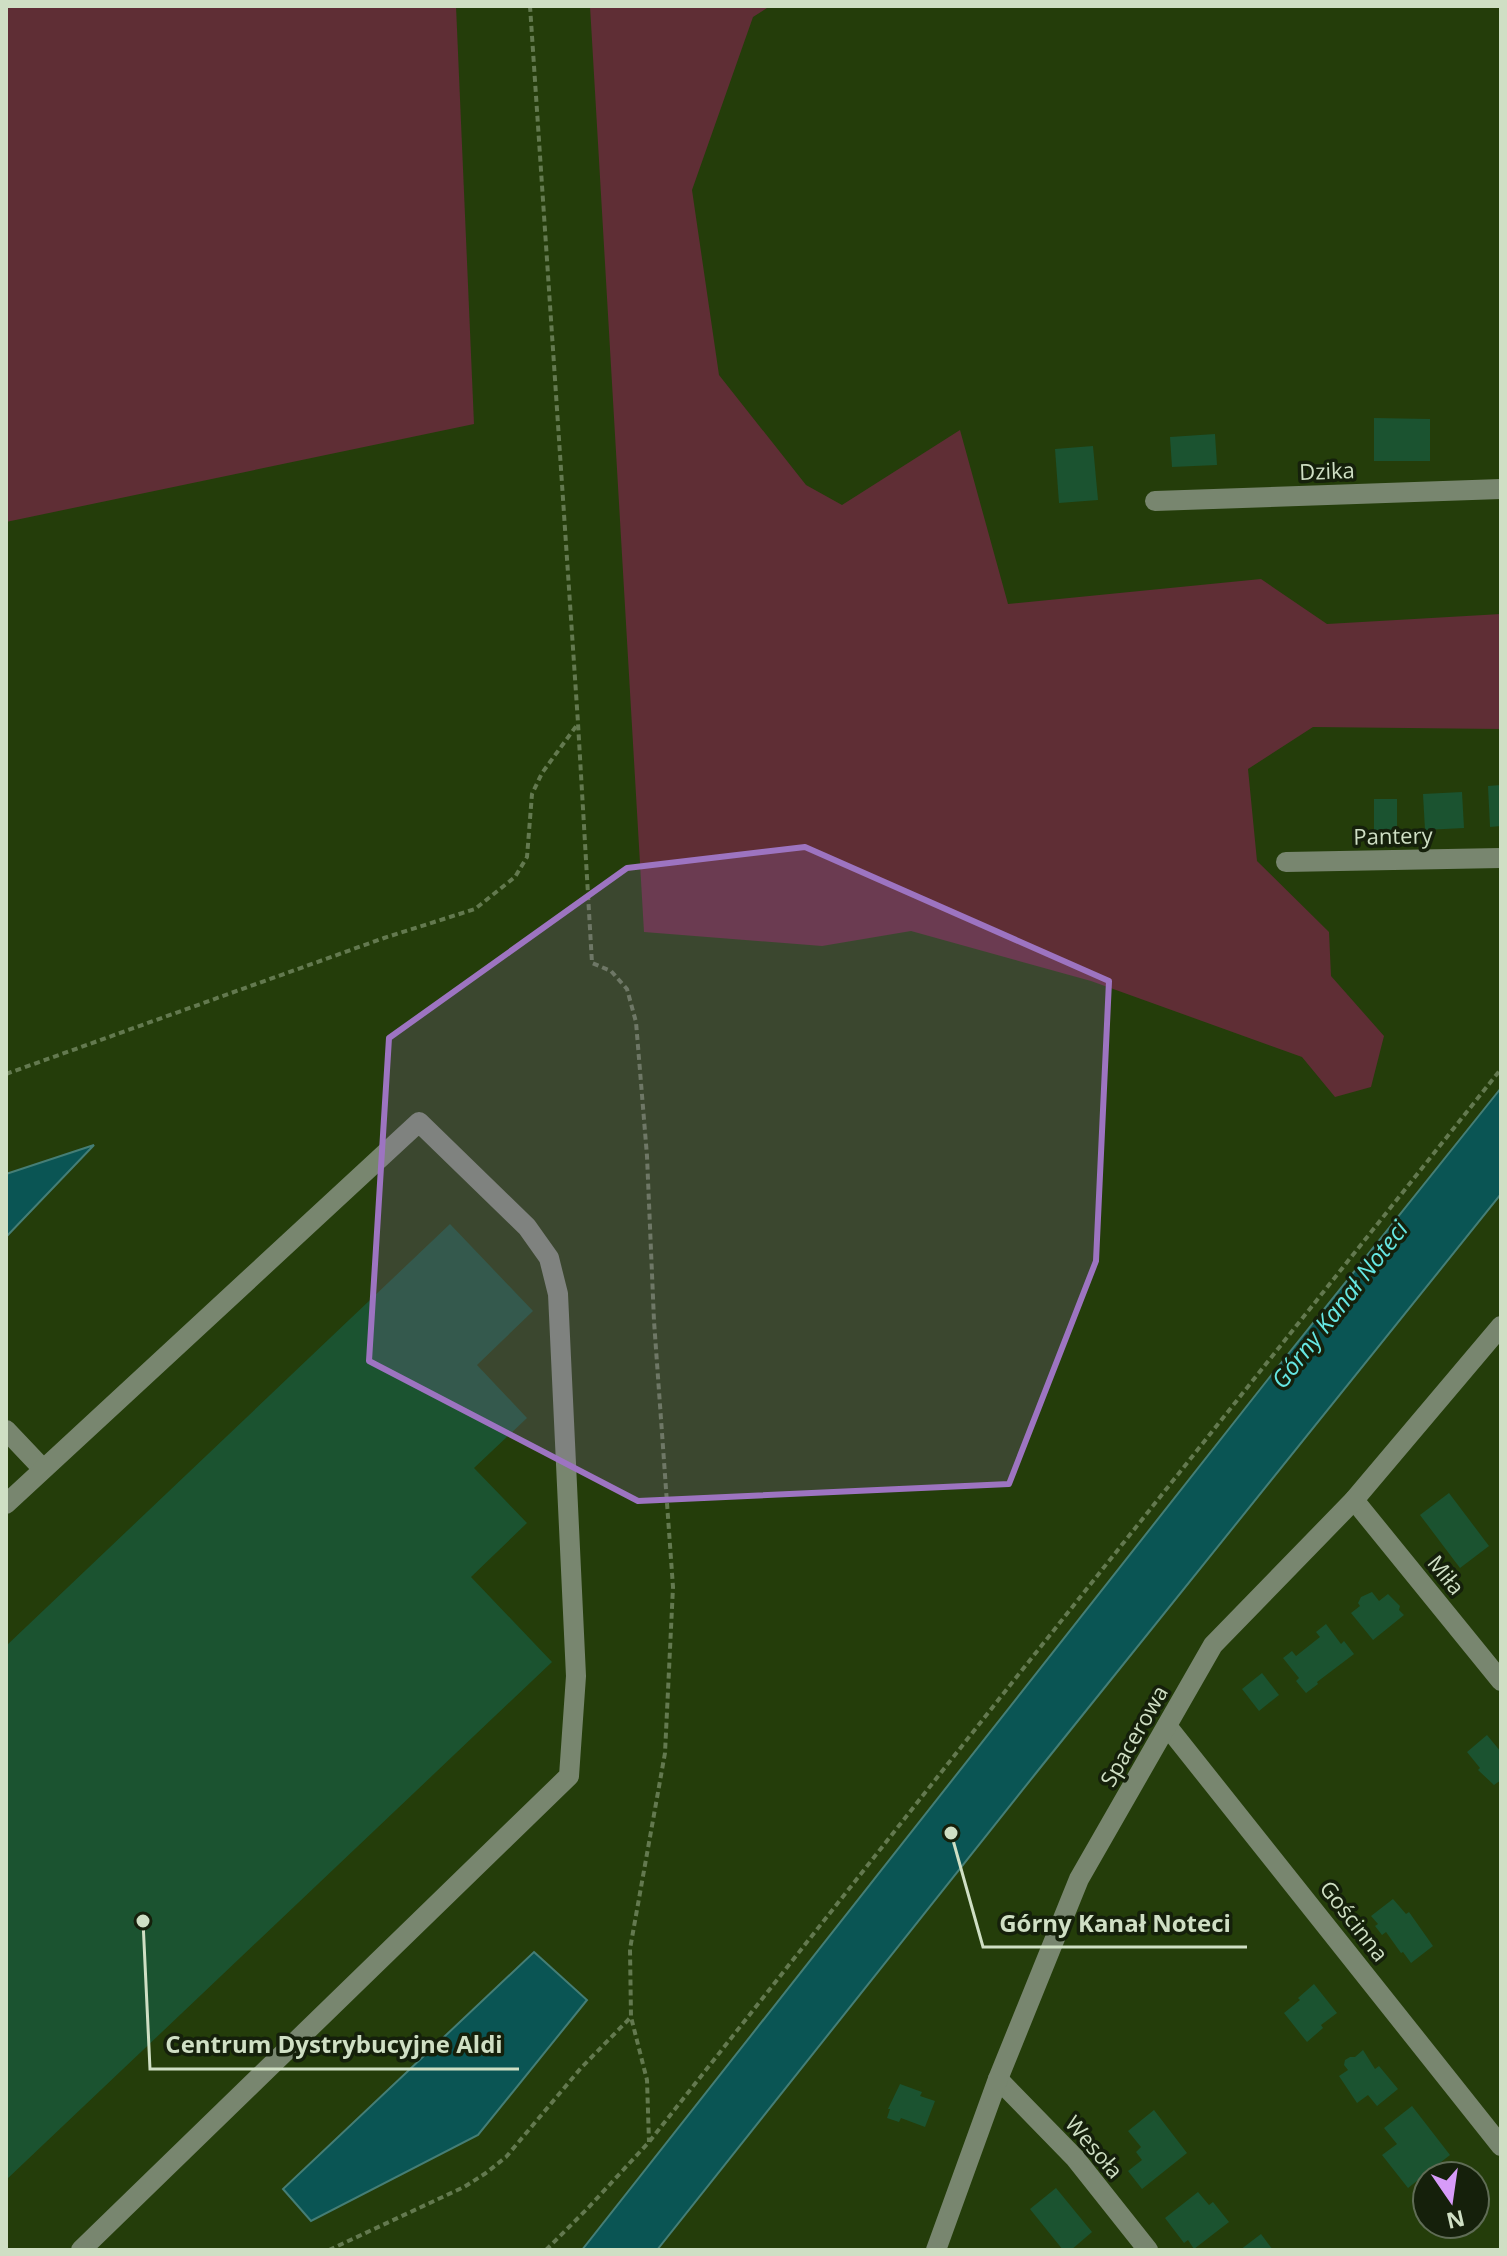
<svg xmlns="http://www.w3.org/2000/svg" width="1507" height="2256" viewBox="0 0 1507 2256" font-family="'Open Sans',sans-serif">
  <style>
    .green { fill: #5f2e35 }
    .water { fill: #0a5554; stroke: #457e76; stroke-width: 2 }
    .building { fill: #1b5330 }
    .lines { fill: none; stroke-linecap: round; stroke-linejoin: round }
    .path { stroke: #63794f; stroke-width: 4; stroke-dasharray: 6 4; stroke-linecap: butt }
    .minor { stroke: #78866f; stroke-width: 20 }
    .marked { fill: #9d74c1; fill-opacity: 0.2; stroke: #9d74c1; stroke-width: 6; stroke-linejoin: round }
    .labels { text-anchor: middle; stroke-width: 7; stroke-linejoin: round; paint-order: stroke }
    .street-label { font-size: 22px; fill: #cfdfc4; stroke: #15200b }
    .water-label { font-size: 24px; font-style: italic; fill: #66e7e3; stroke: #15200b }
    .leader { fill: none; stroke: #cfdfc4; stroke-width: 3 }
    .callout-dot { fill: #cfdfc4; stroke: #15200b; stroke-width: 3 }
    .callout-label { font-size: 24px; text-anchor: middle; font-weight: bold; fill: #cfdfc4; stroke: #15200b; stroke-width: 7; stroke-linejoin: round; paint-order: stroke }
  </style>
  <rect width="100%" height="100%" fill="#243d0a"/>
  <g class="green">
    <polygon points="6,6 456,6 474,424 6,522"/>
    <polygon points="590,6 770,6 753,17 692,190 719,375 806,485 842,505 960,430 1008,604 1261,579 1327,624 1501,614 1501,729 1313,727 1248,769 1257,861 1329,932 1331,976 1384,1036 1371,1087 1335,1097 1302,1057 1091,981 911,931 822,946 644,932"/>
  </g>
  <g class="water">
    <polygon points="1501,1088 1501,1194 1036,1773 657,2250 582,2250 1269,1378"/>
    <polygon points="94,1145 6,1237 6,1174"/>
    <polygon points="534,1952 587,2000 478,2135 311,2221 283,2189"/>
  </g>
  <g class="building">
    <polygon points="1374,418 1430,419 1430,461 1374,461"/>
    <polygon points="1215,434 1217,465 1172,467 1170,437"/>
    <polygon points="1093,446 1098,500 1059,503 1055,449"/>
    <polygon points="1501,785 1501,826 1490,827 1488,786"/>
    <polygon points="1462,792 1464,828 1425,830 1423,794"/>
    <rect x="1374" y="799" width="23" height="34"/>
    <polygon points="450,1224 533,1311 477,1365 527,1418 474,1468 527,1523 471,1577 552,1662 6,2180 6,1646"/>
    <polygon points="1449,1493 1489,1546 1460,1568 1420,1515"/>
    <polygon points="1372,1592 1379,1601 1388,1594 1400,1606 1399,1610 1404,1615 1373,1640 1351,1613 1360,1606 1358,1603 1361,1597"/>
    <polygon points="1326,1624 1341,1644 1344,1641 1354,1654 1317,1682 1318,1684 1306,1693 1296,1681 1299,1678 1283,1658 1292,1651 1296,1656 1320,1637 1316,1632"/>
    <polygon points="1262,1673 1279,1695 1259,1711 1242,1689"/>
    <polygon points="1487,1735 1501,1752 1501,1780 1494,1785 1478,1770 1480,1768 1467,1752"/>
    <polygon points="1393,1899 1406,1914 1409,1912 1433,1946 1411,1963 1403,1952 1401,1953 1386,1932 1382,1935 1375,1926 1378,1924 1371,1916"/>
    <polygon points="1314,1984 1337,2013 1321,2025 1323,2028 1307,2042 1284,2013 1300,2000 1298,1998"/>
    <polygon points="1363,2050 1375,2069 1379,2066 1398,2089 1377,2106 1368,2095 1357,2103 1339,2076 1348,2070 1344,2065 1345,2060 1350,2057 1355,2057"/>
    <polygon points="900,2084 922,2092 920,2096 935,2101 925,2127 901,2118 899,2122 887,2118 890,2109 888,2109"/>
    <polygon points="1412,2106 1450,2155 1408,2188 1382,2155 1397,2144 1384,2128"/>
    <polygon points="1154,2110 1187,2153 1142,2189 1128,2171 1142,2160 1136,2152 1141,2147 1128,2131"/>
    <polygon points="1056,2188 1092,2232 1071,2250 1063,2250 1030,2209"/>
    <polygon points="1198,2192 1209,2205 1213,2202 1229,2222 1194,2249 1188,2240 1184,2243 1165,2218"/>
    <polygon points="1261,2234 1273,2250 1240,2250"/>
  </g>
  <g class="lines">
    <g class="path">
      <polyline points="530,6 578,723 592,963 611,971 627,989 636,1022 647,1156 654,1321 673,1587 665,1753 630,1949 631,2017 647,2080 649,2142"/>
      <polyline points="6,1074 384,938 475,909 515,877 527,857 532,794 542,773 577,725"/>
      <polyline points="329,2250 464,2187 486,2173 506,2157 581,2068 631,2017"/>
      <polyline points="546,2250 588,2208 649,2142 1007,1689 1501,1069"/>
    </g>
    <g class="minor">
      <polyline points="1155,501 1501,489"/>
      <polyline points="1286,862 1501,858"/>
      <polyline points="6,1430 43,1469"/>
      <polyline points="1354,1500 1501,1681"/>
      <polyline points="6,1504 419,1122 527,1227 549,1258 558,1294 576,1676 569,1776 81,2250"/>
      <polyline points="1167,1726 1501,2146"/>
      <polyline points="998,2079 1075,2158 1148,2250"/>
      <polyline points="936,2250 998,2079 1079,1879 1213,1645 1354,1500 1501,1326"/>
    </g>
  </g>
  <path class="marked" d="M 805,847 L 1109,981 L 1096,1261 L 1009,1484 L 638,1501 L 369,1361 L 389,1038 L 627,868 Z"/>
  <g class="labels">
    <g class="street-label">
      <text transform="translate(1327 471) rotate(-2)" y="8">Dzika</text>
      <text transform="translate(1393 836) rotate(-1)" y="8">Pantery</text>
      <text transform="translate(1446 1575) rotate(51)" y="8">Miła</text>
      <text transform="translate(1134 1736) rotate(-60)" y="8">Spacerowa</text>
      <text transform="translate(1354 1921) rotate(52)" y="8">Gościnna</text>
      <text transform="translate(1094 2147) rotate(49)" y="8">Wesoła</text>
    </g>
    <g class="water-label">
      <text transform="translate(1340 1305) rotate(-52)" y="8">Górny Kanał Noteci</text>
    </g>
  </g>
  <path class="leader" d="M951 1833L983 1947H1247M143 1921L150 2069H519"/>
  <g class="callout-dot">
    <circle cx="951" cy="1833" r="8"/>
    <circle cx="143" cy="1921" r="8"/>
  </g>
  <g class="callout-label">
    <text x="1115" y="1932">Górny Kanał Noteci</text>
    <text x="334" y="2053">Centrum Dystrybucyjne Aldi</text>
  </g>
  <rect width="1507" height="2256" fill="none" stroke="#cfdfc4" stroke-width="16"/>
  <g transform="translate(1451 2200) rotate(167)"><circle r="38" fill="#15200b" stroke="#5f6c55" stroke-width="2"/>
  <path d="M0-6L14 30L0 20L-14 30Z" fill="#d79bf9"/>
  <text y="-12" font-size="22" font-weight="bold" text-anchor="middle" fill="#cfdfc4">N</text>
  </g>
</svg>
